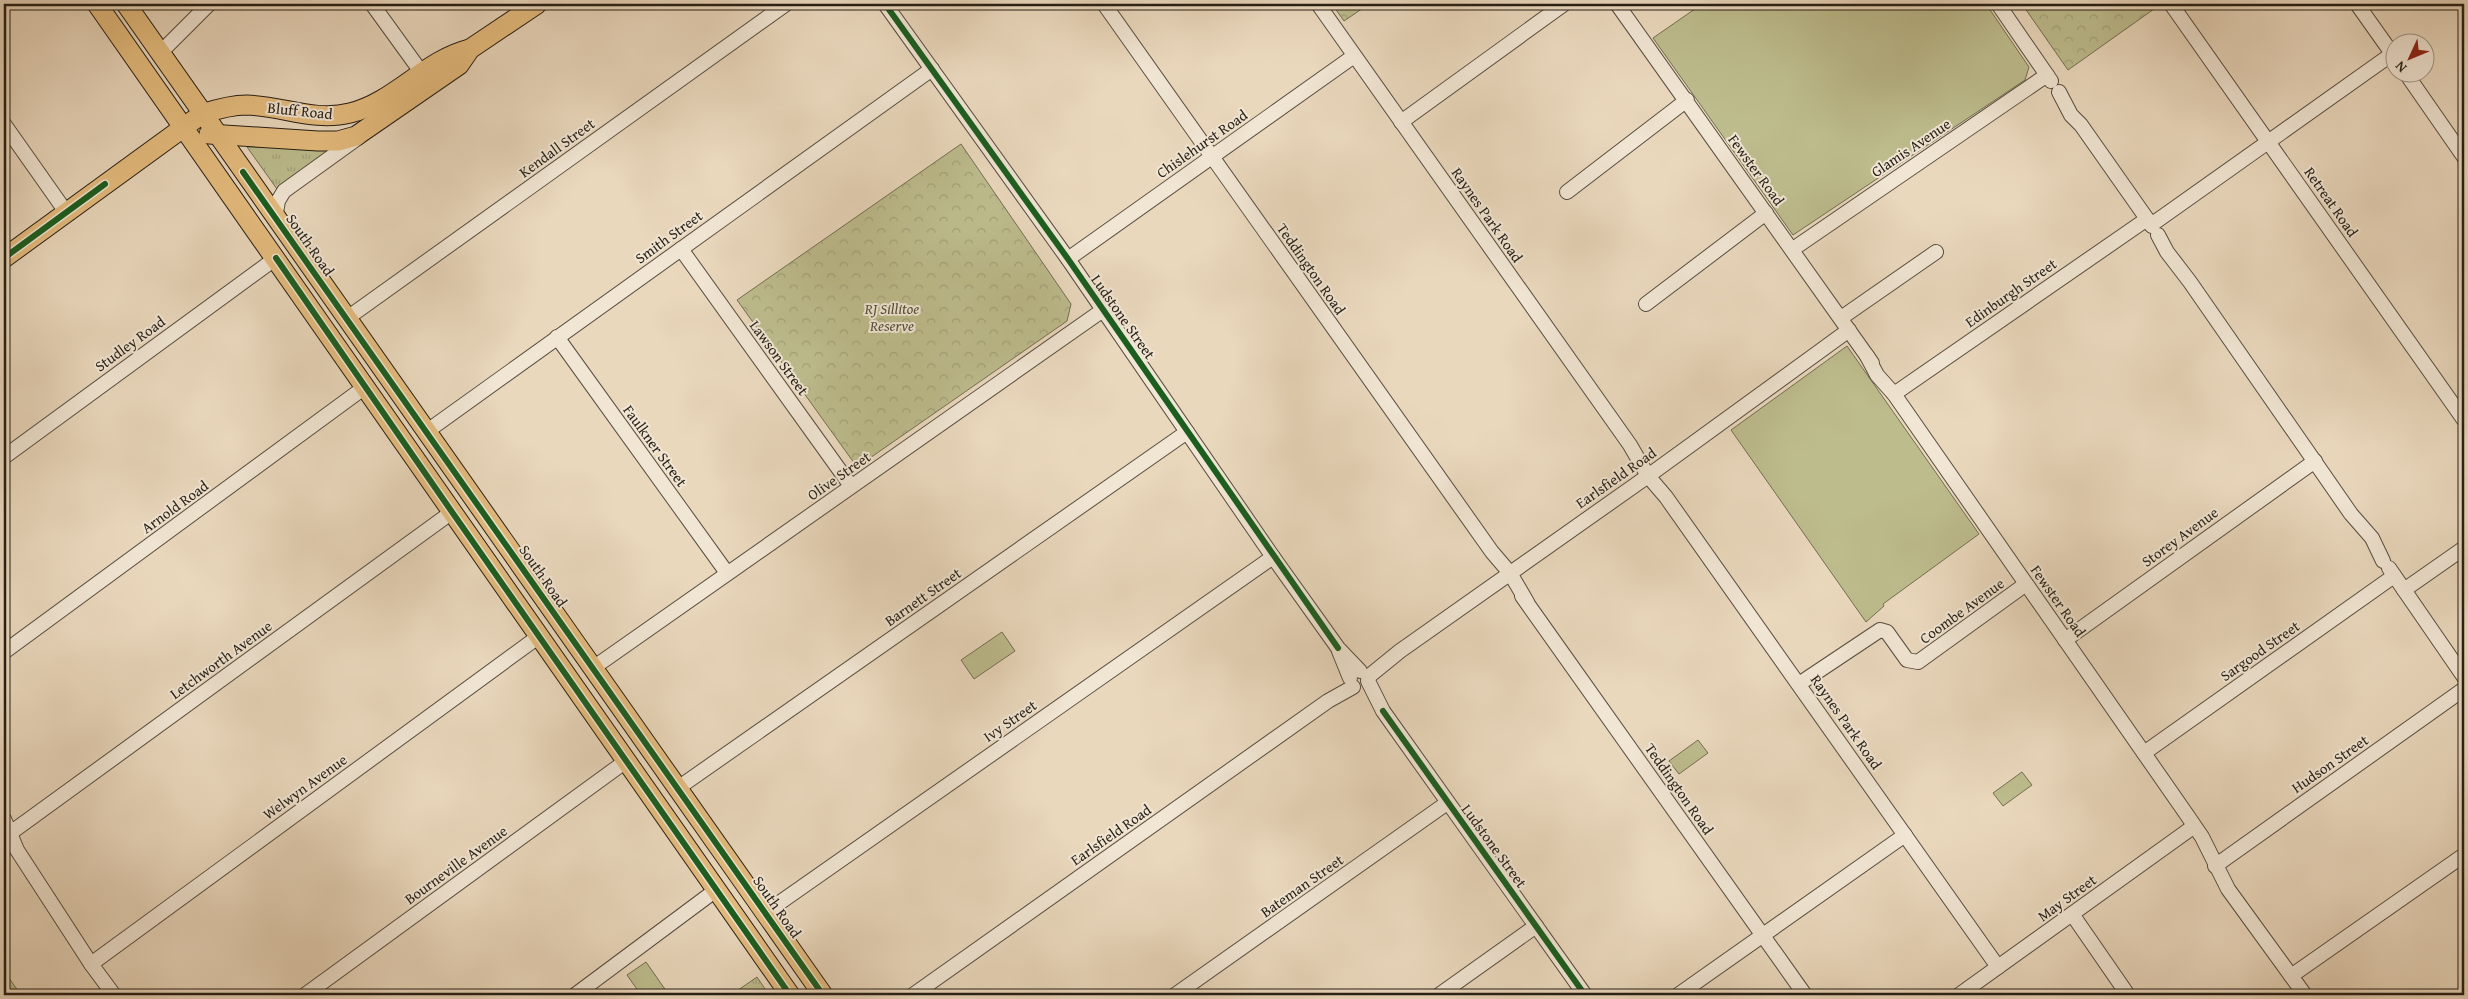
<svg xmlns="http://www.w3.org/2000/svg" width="2468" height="999" viewBox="0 0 2468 999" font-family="'Gentium Book Plus',serif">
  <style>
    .grass { fill: url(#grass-tufts); stroke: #726e52 }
    .park { fill: url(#park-crowns); stroke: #726e52 }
    .garden { fill: #bdbc8d; stroke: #726e52 }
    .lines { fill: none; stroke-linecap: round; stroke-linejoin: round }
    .minor-casing { stroke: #574d40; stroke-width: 16 }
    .major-casing { stroke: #261f16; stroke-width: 21 }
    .minor { stroke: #f1e6d4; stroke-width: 14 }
    .major { stroke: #e5bc7e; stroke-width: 19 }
    .cycleway-casing { stroke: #f1e6d4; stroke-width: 9 }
    .cycleway { stroke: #1b5e20; stroke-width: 6 }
    .labels { text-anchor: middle; stroke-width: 4; stroke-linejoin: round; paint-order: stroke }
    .street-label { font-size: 15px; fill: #261f16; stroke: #f1e6d4 }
    .park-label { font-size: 15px; font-style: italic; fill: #534e3a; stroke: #f1e6d4 }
  </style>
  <defs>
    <pattern id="grass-tufts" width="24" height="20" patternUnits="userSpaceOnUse" patternTransform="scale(1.25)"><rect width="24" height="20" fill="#bdbc8d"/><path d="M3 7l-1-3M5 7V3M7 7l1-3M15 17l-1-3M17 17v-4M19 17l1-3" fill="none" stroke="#a2a179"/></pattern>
    <pattern id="park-crowns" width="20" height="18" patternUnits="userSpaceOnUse" patternTransform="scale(1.25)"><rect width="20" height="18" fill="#bdbc8d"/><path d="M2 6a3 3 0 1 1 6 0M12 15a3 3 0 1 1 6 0" fill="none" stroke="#a2a179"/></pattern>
  </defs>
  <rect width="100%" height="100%" fill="#ead8bd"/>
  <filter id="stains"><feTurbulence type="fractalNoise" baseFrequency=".004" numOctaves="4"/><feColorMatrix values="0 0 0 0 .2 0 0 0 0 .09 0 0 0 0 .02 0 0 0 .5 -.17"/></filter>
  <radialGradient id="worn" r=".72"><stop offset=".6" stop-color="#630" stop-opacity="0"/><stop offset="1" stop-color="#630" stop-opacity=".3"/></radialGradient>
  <g class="grass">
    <polygon points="337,146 277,189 247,147 328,147"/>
    <polygon points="757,977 769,995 731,995"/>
  </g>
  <g class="park">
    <polygon points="1332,4 1369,4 1344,21"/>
    <polygon points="2022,4 2161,4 2068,70"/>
    <polygon points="961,144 1071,304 1067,321 857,467 737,300"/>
    <polygon points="4,971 21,995 4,995"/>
  </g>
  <g class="garden">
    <polygon points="1702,4 1986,4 2029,67 2025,80 1793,235 1653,38"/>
    <polygon points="1847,346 1979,534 1883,604 1884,606 1866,622 1731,430"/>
    <polygon points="1002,632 1015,651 974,679 961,660"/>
    <polygon points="1698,740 1708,753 1679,774 1669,761"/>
    <polygon points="2022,772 2032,785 2003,806 1993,793"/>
    <polygon points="646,962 669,995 641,995 627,975"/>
  </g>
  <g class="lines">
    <defs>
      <g id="minor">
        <polyline points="372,4 427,80"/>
        <polyline points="885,4 1068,259 1273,557 1338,648 1360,671"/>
        <polyline points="1104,4 1492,552 1510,573 1527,602"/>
        <polyline points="1318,4 1630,445 1648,476 1666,497 1998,967"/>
        <polyline points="1617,4 1872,363"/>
        <polyline points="1998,4 2051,81"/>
        <polyline points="2171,4 2464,420"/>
        <polyline points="2357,4 2396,59"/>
        <polyline points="160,53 209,4"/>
        <polyline points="2405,72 2464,157"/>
        <polyline points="2059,92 2071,115 2081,125 2152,226"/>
        <polyline points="1401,122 1564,4"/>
        <polyline points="4,124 66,212"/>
        <polyline points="1567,192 1687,100"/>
        <polyline points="275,218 278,201 284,191 359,137"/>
        <polyline points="2151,225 2392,54"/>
        <polyline points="2158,235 2167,252 2190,282 2351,514 2372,538 2383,561"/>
        <polyline points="681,249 851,486"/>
        <polyline points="1793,249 2047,75"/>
        <polyline points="1068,259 1354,56"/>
        <polyline points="1646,304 1766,213"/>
        <polyline points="1841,318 1936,252"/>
        <polyline points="346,319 786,4"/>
        <polyline points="557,337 727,573"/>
        <polyline points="1867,356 1877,375 1894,394 2187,815 2202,837 2228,889 2305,995"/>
        <polyline points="1894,394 2147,219"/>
        <polyline points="426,432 932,69"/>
        <polyline points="4,457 276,258"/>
        <polyline points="2389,568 2464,677"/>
        <polyline points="2404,590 2464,548"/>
        <polyline points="1522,596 1805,995"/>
        <polyline points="2065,640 2315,461"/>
        <polyline points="1339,651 1350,678"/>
        <polyline points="4,652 365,387"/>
        <polyline points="593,668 1103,310"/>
        <polyline points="1368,677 1400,651 1648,476 1849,330"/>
        <polyline points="1368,681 1383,711 1585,995"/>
        <polyline points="1799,684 1880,630 1887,632 1907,660 1918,662 2026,584"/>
        <polyline points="2144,753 2394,576"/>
        <polyline points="678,788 1187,432"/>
        <polyline points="4,819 17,850 91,964 114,995"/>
        <polyline points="9,834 452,512"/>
        <polyline points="2215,866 2464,689"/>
        <polyline points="765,913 1273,557"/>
        <polyline points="2072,914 2128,995"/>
        <polyline points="91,964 538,637"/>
        <polyline points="2291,976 2464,855"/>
        <polyline points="305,995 626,761"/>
        <polyline points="575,995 716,890"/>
        <polyline points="913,995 1328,701 1353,687"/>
        <polyline points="1175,995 1447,803"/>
        <polyline points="1439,995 1536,926"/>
        <polyline points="1678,995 1905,835"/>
        <polyline points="1959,995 2193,827"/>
      </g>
      <g id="major">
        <polyline points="97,4 790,995"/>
        <polyline points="126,4 823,995"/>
        <polyline points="209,134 318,141 338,141 356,136 459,65 470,49 537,4"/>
        <path d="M 4,258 L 202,114 C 217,109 232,105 247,105 C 282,106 315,122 350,113 C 395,102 425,60 470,49"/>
      </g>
    </defs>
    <use href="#minor" class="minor-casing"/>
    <use href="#major" class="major-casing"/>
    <use href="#minor" class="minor"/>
    <use href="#major" class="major"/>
    <defs>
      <g id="cycleway">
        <polyline points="885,4 1068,259 1338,648"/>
        <polyline points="243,172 823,995"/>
        <polyline points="4,258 105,184"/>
        <polyline points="276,258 452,512 790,995"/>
        <polyline points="1383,711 1585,995"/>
      </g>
    </defs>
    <use href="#cycleway" class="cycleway-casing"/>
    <use href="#cycleway" class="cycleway"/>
  </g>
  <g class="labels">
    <g class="street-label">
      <text transform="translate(300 111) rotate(6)" y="5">Bluff Road</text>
      <text transform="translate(1202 144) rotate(-35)" y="5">Chislehurst Road</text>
      <text transform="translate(557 148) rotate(-36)" y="5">Kendall Street</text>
      <text transform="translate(1911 148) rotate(-34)" y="5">Glamis Avenue</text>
      <text transform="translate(1756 170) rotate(54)" y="5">Fewster Road</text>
      <text transform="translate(2331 202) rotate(55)" y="5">Retreat Road</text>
      <text transform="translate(1487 215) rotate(55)" y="5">Raynes Park Road</text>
      <text transform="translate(669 237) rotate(-36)" y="5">Smith Street</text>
      <text transform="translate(310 245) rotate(55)" y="5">South Road</text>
      <text transform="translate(1311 269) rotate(55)" y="5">Teddington Road</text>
      <text transform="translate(2011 293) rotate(-35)" y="5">Edinburgh Street</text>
      <text transform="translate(1123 317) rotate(55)" y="5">Ludstone Street</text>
      <text transform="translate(130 344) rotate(-36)" y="5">Studley Road</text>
      <text transform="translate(779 358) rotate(54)" y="5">Lawson Street</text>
      <text transform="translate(655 446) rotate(54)" y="5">Faulkner Street</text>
      <text transform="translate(839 476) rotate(-35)" y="5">Olive Street</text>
      <text transform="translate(1616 478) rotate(-35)" y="5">Earlsfield Road</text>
      <text transform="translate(175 507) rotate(-36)" y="5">Arnold Road</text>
      <text transform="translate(2180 537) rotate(-36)" y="5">Storey Avenue</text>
      <text transform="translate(543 576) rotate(55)" y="5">South Road</text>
      <text transform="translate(923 597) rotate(-35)" y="5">Barnett Street</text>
      <text transform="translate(2058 601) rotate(55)" y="5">Fewster Road</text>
      <text transform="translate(1962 611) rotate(-36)" y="5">Coombe Avenue</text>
      <text transform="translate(2260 651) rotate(-35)" y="5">Sargood Street</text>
      <text transform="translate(221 660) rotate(-36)" y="5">Letchworth Avenue</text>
      <text transform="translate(1010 721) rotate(-35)" y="5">Ivy Street</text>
      <text transform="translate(1846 722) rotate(55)" y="5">Raynes Park Road</text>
      <text transform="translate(2330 764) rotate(-35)" y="5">Hudson Street</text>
      <text transform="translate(305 787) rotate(-36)" y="5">Welwyn Avenue</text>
      <text transform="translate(1679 789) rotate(55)" y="5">Teddington Road</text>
      <text transform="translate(1111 835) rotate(-35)" y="5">Earlsfield Road</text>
      <text transform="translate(1494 846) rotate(54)" y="5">Ludstone Street</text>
      <text transform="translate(456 865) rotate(-36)" y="5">Bourneville Avenue</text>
      <text transform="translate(1302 886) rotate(-35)" y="5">Bateman Street</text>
      <text transform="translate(2067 898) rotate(-36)" y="5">May Street</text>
      <text transform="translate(777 907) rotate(55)" y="5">South Road</text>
    </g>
    <g class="park-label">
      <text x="892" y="314">RJ Sillitoe<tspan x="892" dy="17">Reserve</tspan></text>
    </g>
  </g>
  <rect width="2468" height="999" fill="none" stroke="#ead8bd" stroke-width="20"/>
  <rect x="5" y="5" width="2458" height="989" fill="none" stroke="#261f16" stroke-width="2.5"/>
  <rect x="10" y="10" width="2448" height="979" fill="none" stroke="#261f16"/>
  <g transform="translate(2410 58) rotate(226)"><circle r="24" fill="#f1e6d4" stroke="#a09688"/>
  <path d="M0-4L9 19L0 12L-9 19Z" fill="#8f2418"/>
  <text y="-8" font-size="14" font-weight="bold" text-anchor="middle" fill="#261f16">N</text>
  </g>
  <rect width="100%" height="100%" filter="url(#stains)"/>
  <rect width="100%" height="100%" fill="url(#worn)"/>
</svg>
